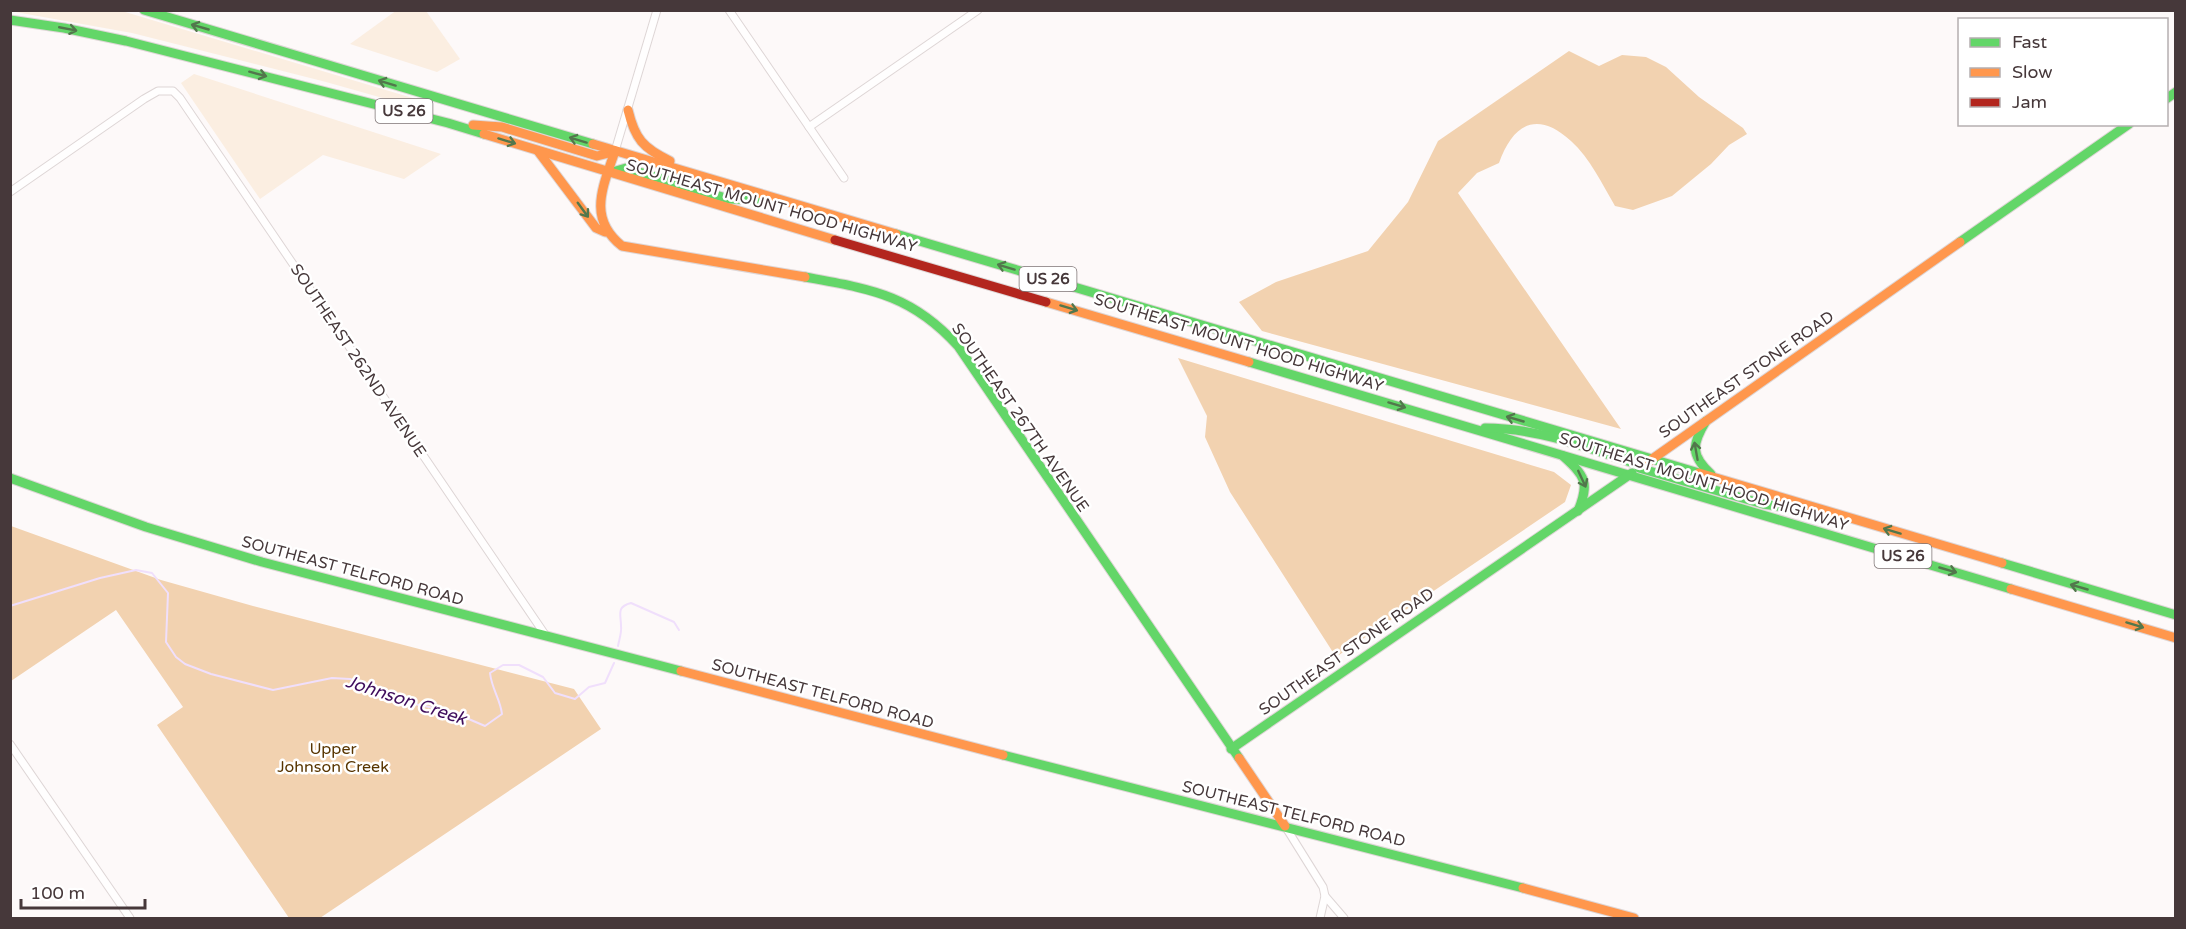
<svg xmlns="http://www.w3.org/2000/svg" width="2186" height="929" viewBox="0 0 2186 929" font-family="'Varela Round',sans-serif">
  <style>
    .green { fill: #fbeee1 }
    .forest { fill: #f2d2b0 }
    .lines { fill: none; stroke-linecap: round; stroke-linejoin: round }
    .stream { stroke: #f0dffc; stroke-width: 2 }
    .street-casing { stroke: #ded6d6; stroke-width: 9 }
    .fast-casing { stroke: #ded6d6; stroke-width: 11 }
    .slow-casing { stroke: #ded6d6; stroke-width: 11 }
    .jam-casing { stroke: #ded6d6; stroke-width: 11 }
    .street { stroke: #fffefe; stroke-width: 7 }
    .fast { stroke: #63d668; stroke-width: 9 }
    .slow { stroke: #ff974d; stroke-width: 9 }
    .jam { stroke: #b3261e; stroke-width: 9 }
    .oneway { stroke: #52774c }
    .labels { text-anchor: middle; stroke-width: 5; stroke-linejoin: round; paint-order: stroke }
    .shield { fill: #fff; stroke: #7e7475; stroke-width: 1.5 }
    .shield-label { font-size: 15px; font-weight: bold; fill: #46383a }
    .street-label { font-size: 16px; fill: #46383a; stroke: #fff }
    .park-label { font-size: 16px; fill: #583500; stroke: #fff }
    .water-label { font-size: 18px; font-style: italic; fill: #3f0d5c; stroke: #fff }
  </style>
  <rect width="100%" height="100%" fill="#fdf9f9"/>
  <g class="green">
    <polygon points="397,10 426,11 460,59 437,72 350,44"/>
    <polygon points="10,11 122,11 419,100 418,108 326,82 132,33"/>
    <polygon points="194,74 441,154 404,179 323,155 260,199 181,83"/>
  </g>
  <g class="forest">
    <path d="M 1569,51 L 1599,66 L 1622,55 L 1646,57 L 1666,67 L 1699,97 L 1743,128 L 1747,134 L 1729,145 L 1711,164 L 1672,196 L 1633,210 L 1615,206 C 1602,184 1590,158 1571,141 C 1537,110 1513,124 1499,163 L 1477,173 L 1458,193 L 1621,429 L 1262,331 L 1239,302 L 1276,282 L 1368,251 L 1408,202 L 1438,141 Z"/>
    <polygon points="1178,358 1554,472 1571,485 1565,502 1336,657 1230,492 1205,437 1207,416"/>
    <polygon points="11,526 161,580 253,606 574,689 601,729 320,918 289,918 157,725 183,707 116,610 11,681"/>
  </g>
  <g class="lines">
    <g class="stream">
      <path d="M 10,606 L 100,578 L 136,570 L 152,573 L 168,593 L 166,642 L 176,657 L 185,664 L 211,674 L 273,690 L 332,678 L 350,679 L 377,688 L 409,703 L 450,711 L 485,726 L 502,714 C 500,698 492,690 490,673 L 503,665 L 519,665 L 543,677 L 555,693 L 575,699 L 589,687 L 605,683 L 614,663"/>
      <path d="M 618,646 C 619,640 622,632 621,626 C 621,614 616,607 631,603 L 674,622 L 679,630"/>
    </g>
    <defs>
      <g id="street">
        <polyline points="729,10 844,178"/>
        <polyline points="809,127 978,10"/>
        <polyline points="615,151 657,10"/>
        <polyline points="10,192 144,99 158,91 173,91 180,98 546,636"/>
        <polyline points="10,744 130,918"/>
        <polyline points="1285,826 1323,887 1325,896 1320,918"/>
        <polyline points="1325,896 1344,918"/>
      </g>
      <g id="fast">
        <polyline points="144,10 593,144"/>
        <polyline points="10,20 64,28 126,41 448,123 484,134"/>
        <polyline points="2166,99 2176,92"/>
        <polyline points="609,173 626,168 729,199 766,200"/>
        <polyline points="896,234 1699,473"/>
        <polyline points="1960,242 2129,124"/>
        <path d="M 805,277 C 870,289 911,294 958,346 L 1239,758"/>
        <polyline points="1249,362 2011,589"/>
        <path d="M 1706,421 C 1692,444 1690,455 1711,474"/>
        <path d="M 1485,428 C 1540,428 1591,449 1642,466"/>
        <path d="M 1563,456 C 1585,476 1590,482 1578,511"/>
        <polyline points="1639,468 1763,504 1804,510"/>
        <polyline points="10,478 146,527 262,562 681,671"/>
        <polyline points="2002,563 2176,615"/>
        <polyline points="1231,749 1632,473"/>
        <polyline points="1003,755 1523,888"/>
      </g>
      <g id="slow">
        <path d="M 628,110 C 635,139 643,148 670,161"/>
        <polyline points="473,125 502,127 597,156 613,152"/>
        <polyline points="484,134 835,240"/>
        <polyline points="593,144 896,234"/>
        <polyline points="538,151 596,228 605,232"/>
        <path d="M 615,151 C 603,187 587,218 622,246 L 805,277"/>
        <polyline points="1046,302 1249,362"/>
        <polyline points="1648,462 1960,242"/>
        <polyline points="1699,473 2002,563"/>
        <polyline points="2011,589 2176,638"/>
        <polyline points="681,671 1003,755"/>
        <polyline points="1239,758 1285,826"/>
        <polyline points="1523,888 1634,918"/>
      </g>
      <polyline id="jam" points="835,240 1046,302"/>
    </defs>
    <use href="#street" class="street-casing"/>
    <use href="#fast" class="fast-casing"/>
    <use href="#slow" class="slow-casing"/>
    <use href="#jam" class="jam-casing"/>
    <use href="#street" class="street"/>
    <use href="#fast" class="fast"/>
    <use href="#slow" class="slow"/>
    <use href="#jam" class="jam"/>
  </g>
  <defs><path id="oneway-shaft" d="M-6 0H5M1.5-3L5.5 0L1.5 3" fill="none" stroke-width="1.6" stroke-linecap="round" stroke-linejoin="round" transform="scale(1.5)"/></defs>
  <g class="oneway">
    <use href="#oneway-shaft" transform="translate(200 27) rotate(-164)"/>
    <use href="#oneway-shaft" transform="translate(68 29) rotate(11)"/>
    <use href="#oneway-shaft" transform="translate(258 74) rotate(15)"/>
    <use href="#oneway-shaft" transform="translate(387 83) rotate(-163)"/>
    <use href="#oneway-shaft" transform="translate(578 140) rotate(-163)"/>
    <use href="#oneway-shaft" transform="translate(507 141) rotate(17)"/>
    <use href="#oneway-shaft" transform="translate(583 210) rotate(54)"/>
    <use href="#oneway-shaft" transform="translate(1006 267) rotate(-163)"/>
    <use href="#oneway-shaft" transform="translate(1069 308) rotate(17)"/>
    <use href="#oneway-shaft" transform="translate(1397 405) rotate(17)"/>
    <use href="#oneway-shaft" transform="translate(1515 419) rotate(-164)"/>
    <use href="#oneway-shaft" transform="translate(1696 451) rotate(-100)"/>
    <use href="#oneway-shaft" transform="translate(1582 479) rotate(65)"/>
    <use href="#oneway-shaft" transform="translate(1892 531) rotate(-163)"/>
    <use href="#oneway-shaft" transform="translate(1948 570) rotate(16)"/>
    <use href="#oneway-shaft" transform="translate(2079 587) rotate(-164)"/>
    <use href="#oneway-shaft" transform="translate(2135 625) rotate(17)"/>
  </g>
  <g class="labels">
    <g class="shield">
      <rect x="375.5" y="99" width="57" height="24" rx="4.5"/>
      <rect x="1019.5" y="267" width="57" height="24" rx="4.5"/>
      <rect x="1874.5" y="544" width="57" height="24" rx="4.5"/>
    </g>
    <g class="shield-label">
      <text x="404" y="116">US 26</text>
      <text x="1048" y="284">US 26</text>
      <text x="1903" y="561">US 26</text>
    </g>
    <g class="street-label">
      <text transform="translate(772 205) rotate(16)" y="6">SOUTHEAST MOUNT HOOD HIGHWAY</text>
      <text transform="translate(1239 342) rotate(17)" y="6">SOUTHEAST MOUNT HOOD HIGHWAY</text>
      <text transform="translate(359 360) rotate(56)" y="6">SOUTHEAST 262ND AVENUE</text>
      <text transform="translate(1746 374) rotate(-35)" y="6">SOUTHEAST STONE ROAD</text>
      <text transform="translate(1021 417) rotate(55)" y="6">SOUTHEAST 267TH AVENUE</text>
      <text transform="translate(1704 481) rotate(17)" y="6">SOUTHEAST MOUNT HOOD HIGHWAY</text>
      <text transform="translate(353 570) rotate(15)" y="6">SOUTHEAST TELFORD ROAD</text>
      <text transform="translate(1346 651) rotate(-35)" y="6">SOUTHEAST STONE ROAD</text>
      <text transform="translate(823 693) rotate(15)" y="6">SOUTHEAST TELFORD ROAD</text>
      <text transform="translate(1294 813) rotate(14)" y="6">SOUTHEAST TELFORD ROAD</text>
    </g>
    <g class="park-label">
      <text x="333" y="754">Upper<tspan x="333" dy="18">Johnson Creek</tspan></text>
    </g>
    <g class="water-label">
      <text transform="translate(406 700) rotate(18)" y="6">Johnson Creek</text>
    </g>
  </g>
  <rect width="2186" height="929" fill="none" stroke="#46383a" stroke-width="24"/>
  <rect x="1958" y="18" width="210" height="108" fill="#ffffff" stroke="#b5afb0" stroke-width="1.5"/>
  <rect x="1970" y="38" width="30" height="9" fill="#63d668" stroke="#b5afb0" stroke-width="1.5"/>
  <text x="2012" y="48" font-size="18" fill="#46383a">Fast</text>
  <rect x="1970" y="68" width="30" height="9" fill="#ff974d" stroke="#b5afb0" stroke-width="1.5"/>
  <text x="2012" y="78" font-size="18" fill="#46383a">Slow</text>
  <rect x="1970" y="98" width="30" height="9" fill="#b3261e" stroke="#b5afb0" stroke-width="1.5"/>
  <text x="2012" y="108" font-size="18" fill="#46383a">Jam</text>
  <path d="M21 899v9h124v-9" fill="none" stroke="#46383a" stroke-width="3"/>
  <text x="30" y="899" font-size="18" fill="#46383a" stroke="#ffffff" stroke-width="4.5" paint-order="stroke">100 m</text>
</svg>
